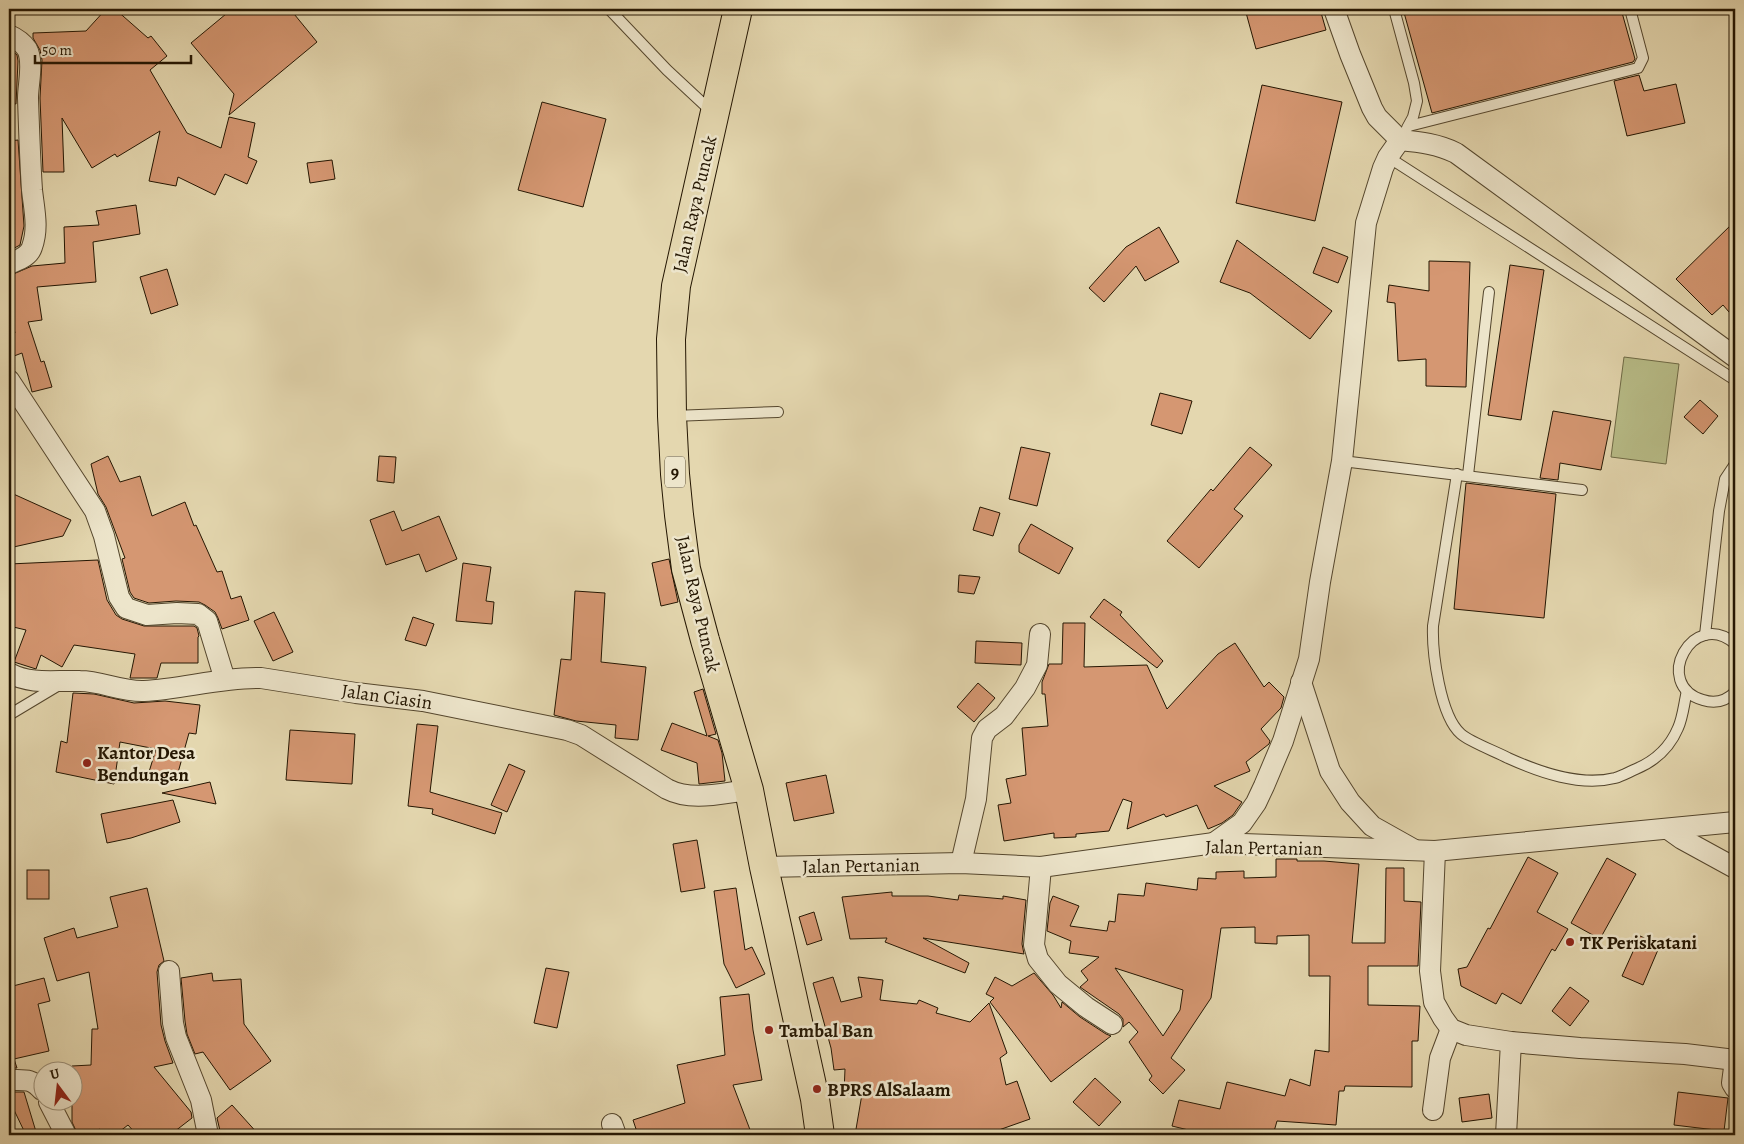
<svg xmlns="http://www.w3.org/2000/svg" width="1744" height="1144" viewBox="0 0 1744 1144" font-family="Alegreya,serif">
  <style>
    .green { fill: #b8bd88; stroke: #6e6a45 }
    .building { fill: #d59772; stroke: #241602; fill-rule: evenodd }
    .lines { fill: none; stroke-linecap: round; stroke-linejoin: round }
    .service-casing { stroke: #54462d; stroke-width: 12 }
    .minor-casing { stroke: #54462d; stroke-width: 22 }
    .trunk-casing { stroke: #241602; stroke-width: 30 }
    .service { stroke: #ede5cb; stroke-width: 10 }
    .minor { stroke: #ede5cb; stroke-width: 20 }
    .trunk { stroke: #e4d7af; stroke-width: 28 }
    .poi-dot { fill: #8f2418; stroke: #ede5cb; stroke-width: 2 }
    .labels { text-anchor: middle; stroke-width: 5; stroke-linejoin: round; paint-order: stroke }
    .shield { fill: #ede5cb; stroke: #60543e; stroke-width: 1 }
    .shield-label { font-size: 18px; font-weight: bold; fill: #241602 }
    .street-label { font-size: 19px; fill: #241602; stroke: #ede5cb }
    .poi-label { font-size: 19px; font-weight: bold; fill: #241602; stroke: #ede5cb; text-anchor: start }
  </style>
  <rect width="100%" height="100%" fill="#e4d7af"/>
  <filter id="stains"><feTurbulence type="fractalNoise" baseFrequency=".004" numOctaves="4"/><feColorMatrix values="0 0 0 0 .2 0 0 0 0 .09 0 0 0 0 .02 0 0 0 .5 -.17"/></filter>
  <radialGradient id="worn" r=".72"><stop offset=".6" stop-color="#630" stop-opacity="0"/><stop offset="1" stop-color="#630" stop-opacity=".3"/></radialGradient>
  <polygon class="green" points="1624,357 1679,364 1666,464 1611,457"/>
  <g class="building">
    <polygon points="106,9 115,9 148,38 151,36 167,56 150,70 187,133 221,148 229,117 255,123 248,157 257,161 247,184 225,174 215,195 178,177 176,186 149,181 160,131 117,157 115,154 92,168 62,118 64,172 43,172 40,98 42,60 40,50 33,38 33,33 86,31"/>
    <polygon points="232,9 290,9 317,42 229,115 234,94 191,43"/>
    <polygon points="1245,9 1320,9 1326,30 1256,49"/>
    <polygon points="1403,9 1621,9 1635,59 1633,62 1432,113"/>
    <polygon points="9,48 17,55 18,61 16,104 9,103"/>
    <polygon points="1639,75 1644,91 1676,84 1685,123 1627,136 1614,81"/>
    <polygon points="1262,85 1342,102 1315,221 1236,203"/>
    <polygon points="542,102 606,119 583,207 518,190"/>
    <polygon points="18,140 24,226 20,245 9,251 9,141"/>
    <polygon points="332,160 335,179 310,183 307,163"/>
    <polygon points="136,205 140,234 93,242 96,282 37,287 42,320 28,322 41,362 44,361 52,387 32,392 22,353 14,356 9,339 9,335 15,333 10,313 12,312 9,293 12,292 11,275 32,266 65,263 64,227 99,225 96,211"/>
    <polygon points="1735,221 1735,319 1723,305 1712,315 1676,279"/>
    <polygon points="1159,227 1179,262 1145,281 1136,266 1104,302 1089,288 1126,247"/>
    <polygon points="1237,240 1332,311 1310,339 1250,293 1220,282"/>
    <polygon points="1323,247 1348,257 1338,283 1313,273"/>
    <polygon points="1429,261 1470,262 1466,387 1426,386 1426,359 1398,361 1395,303 1387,302 1389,285 1429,291"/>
    <polygon points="1510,265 1544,270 1521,420 1488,415"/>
    <polygon points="167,269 178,305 151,314 140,277"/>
    <polygon points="1160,393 1192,401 1182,434 1151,425"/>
    <polygon points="1700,400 1718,416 1703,434 1684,417"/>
    <polygon points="1553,411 1611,421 1601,470 1560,463 1558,480 1540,478"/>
    <polygon points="1021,447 1050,453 1037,506 1009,499"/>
    <polygon points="1250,447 1272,465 1234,509 1243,516 1199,568 1167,541 1211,489 1213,491"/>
    <polygon points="108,456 120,482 140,476 152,516 185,502 194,526 196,525 217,572 222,571 231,599 241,596 249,620 222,629 218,618 215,612 205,605 199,602 176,601 149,603 134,598 130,592 122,559 125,558 106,507 98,494 91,464"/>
    <polygon points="379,456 396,457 394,483 377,481"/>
    <polygon points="1466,483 1556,494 1544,618 1454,609"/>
    <polygon points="9,492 71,520 63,536 9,548"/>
    <polygon points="980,507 1000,513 993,536 973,530"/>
    <polygon points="394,511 402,531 439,516 457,559 426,572 419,554 386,565 370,520"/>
    <polygon points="1031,524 1073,548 1059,574 1019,552 1019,545"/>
    <polygon points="669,559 678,602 661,606 652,563"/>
    <polygon points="98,560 107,600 116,615 122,619 144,626 194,626 197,628 199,636 198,637 198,663 161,663 157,678 130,678 135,654 74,645 62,667 41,655 36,669 14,662 26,630 9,626 9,564"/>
    <polygon points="463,563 491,567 486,601 494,602 492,624 456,621"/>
    <polygon points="959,575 980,577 974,594 958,592"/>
    <polygon points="575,591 605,593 601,662 646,667 638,740 615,738 616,725 576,721 554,715 561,659 571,660"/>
    <polygon points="1104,599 1122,612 1120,615 1163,661 1157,668 1090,617"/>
    <polygon points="274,612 293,652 273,661 254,621"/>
    <polygon points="413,617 434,624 426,646 405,640"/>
    <polygon points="1063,623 1085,623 1084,667 1147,665 1167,709 1218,654 1235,643 1264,687 1269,682 1284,697 1281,708 1261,729 1270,741 1269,744 1246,762 1250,771 1214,786 1242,802 1233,815 1222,823 1208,829 1197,805 1166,817 1164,814 1127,829 1132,802 1123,799 1109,831 1076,834 1076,837 1054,838 1054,833 1004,841 998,805 1011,803 1006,779 1026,775 1022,728 1048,726 1045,694 1042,694 1042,682 1049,664 1062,664"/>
    <polygon points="976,641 1022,643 1021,665 975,663"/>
    <polygon points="978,683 995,698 974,722 957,707"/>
    <polygon points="703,689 716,734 708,736 718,740 722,753 725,781 699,784 697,763 661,750 672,723 707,736 694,692"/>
    <polygon points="73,693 94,694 134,703 165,701 200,705 196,734 189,733 176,780 149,772 156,749 120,742 114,784 56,772 61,741 67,743"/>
    <polygon points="417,724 438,726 430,792 502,813 495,834 432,814 433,809 408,806"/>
    <polygon points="290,730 355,734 352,784 286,780"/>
    <polygon points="509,764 525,771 507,812 491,805"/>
    <polygon points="826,775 834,813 794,821 786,783"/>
    <polygon points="210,782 216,804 162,793"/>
    <polygon points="173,800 180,822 131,838 107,843 101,814"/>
    <polygon points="697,840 705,888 681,892 673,844"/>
    <polygon points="1528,857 1558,873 1537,912 1568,929 1555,951 1552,949 1521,1004 1502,993 1496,1004 1461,986 1458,969 1467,967 1488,928 1490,929"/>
    <polygon points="1607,858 1636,874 1600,939 1571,923"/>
    <path d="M 1276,859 L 1297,859 L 1297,861 L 1324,861 L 1359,864 L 1352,943 L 1385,943 L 1386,868 L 1404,868 L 1404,901 L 1421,902 L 1418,966 L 1368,966 L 1368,1005 L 1420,1006 L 1418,1041 L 1412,1041 L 1412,1087 L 1345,1086 L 1344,1091 L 1339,1091 L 1336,1125 L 1277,1121 L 1273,1135 L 1209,1135 L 1172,1126 L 1179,1100 L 1220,1109 L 1227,1082 L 1285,1096 L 1290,1079 L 1310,1086 L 1315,1050 L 1329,1052 L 1330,976 L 1309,976 L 1309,935 L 1277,936 L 1277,944 L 1255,943 L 1255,927 L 1221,928 L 1211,998 L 1171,1058 L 1185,1070 L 1163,1094 L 1149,1080 L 1152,1076 L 1129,1042 L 1138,1032 L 1129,1022 L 1123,1027 L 1123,1019 L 1119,1014 L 1080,987 L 1088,980 L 1081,971 L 1099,957 L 1069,953 L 1071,941 L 1047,931 L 1050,903 L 1053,896 L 1079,906 L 1070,926 L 1107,931 L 1109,921 L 1115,922 L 1118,894 L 1144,896 L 1146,883 L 1197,890 L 1198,878 L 1216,879 L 1216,872 L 1244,871 L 1244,878 L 1276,877 ZM 1115,968 L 1183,990 L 1180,1010 L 1163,1036 Z"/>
    <rect x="27" y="870" width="22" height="29"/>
    <polygon points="147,888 164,961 159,965 157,972 161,1025 165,1041 173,1063 154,1067 191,1112 192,1118 170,1135 137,1135 128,1125 115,1135 104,1135 100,1129 90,1135 78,1135 72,1122 72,1066 91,1065 92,1029 98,1029 89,972 57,981 44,938 74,928 77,938 118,927 110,897"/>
    <polygon points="736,888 745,950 752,947 765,974 736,988 724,964 714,891"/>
    <polygon points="892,892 892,896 928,896 958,900 959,895 1003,899 1003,896 1026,900 1022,944 1024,954 923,938 969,963 965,973 885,942 887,938 850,939 842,897"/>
    <polygon points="814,912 822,940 807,945 799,917"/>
    <polygon points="1640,936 1660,945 1643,985 1622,976"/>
    <polygon points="546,968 569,972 557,1028 534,1023"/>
    <polygon points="212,973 213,981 241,979 244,1024 271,1061 230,1090 203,1052 195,1054 187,1034 185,1021 181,978"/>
    <polygon points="1034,973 1053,995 1061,1008 1062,1002 1080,1017 1106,1034 1111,1036 1051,1082 990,1002 994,998 986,994 995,977 1012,986"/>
    <polygon points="833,977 841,1002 862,997 858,977 883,980 880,1000 917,1004 919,1000 938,1008 936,1013 970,1022 989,1003 1007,1053 1000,1058 1006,1085 1017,1081 1030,1119 996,1131 996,1135 855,1135 862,1094 844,1093 845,1069 834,1070 831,1048 813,983"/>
    <polygon points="44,978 50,1001 38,1004 49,1051 14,1059 17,1068 9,1068 9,1056 13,1056 9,1040 9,987"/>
    <polygon points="1570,987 1589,1001 1570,1026 1552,1011"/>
    <polygon points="749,994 753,1030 762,1080 733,1085 752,1135 638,1135 633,1120 685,1103 677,1065 725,1055 720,997"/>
    <polygon points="1095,1078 1121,1102 1099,1126 1073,1102"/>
    <polygon points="9,1092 24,1092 37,1135 26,1135 14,1110 9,1111"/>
    <polygon points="1678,1092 1728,1098 1724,1131 1674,1125"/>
    <polygon points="1489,1094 1492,1118 1462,1122 1459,1098"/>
    <polygon points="232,1105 259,1135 221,1135 217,1118"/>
  </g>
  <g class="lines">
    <defs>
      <g id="service">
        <polyline points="609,9 667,70 711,111"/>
        <polyline points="1394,9 1414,83 1417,101 1413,117 1407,128"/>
        <polyline points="1409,126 1638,68 1643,58 1630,9"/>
        <polyline points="1388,157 1735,380"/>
        <polyline points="673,416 778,412"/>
        <polyline points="1342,461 1582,490"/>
        <path d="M 1457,474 L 1433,626 C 1432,652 1440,716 1461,734 C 1470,742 1497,752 1508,758 C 1539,772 1580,787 1615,778 C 1622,776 1629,772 1636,769 C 1655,761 1670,747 1678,728 C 1683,717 1684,703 1687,691"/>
        <polyline points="1468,475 1489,292"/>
        <polyline points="1705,635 1719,511 1725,479 1735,464"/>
        <path d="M 1735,644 C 1693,607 1651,685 1703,700 C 1715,704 1726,701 1735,692"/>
        <polyline points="9,715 59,685"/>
      </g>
      <g id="minor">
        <path d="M 1334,9 L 1350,54 L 1372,108 L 1377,117 L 1400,140 C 1420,142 1438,144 1456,153 L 1735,357"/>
        <path d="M 9,35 C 16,38 22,42 27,49 C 34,62 28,84 28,98 C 29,129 30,160 32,190 C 34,209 39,228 32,247 C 29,257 18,260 9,264"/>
        <polyline points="9,380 95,511 104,536 119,597 126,608 147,615 177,613 198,614 207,621 225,680"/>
        <path d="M 9,673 C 32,685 54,680 80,681 C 101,681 122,692 144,691 C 183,689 222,677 261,678 L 356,693 L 423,701 L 567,730 L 581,735 L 667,789 C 692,802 722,793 749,790"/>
        <polyline points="1301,682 1330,771 1350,802 1372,826 1413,849"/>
        <polyline points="1668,829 1682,839 1735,868"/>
        <polyline points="1214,843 1242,823 1256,803 1264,786 1283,741 1309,659 1320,582 1342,461 1366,223 1383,168 1388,157 1400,140"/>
        <polyline points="1435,851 1430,971 1434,1002 1443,1018 1451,1029 1466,1035 1511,1042 1580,1048 1685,1054 1735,1060"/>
        <polyline points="961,863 976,799 982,738 987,729 1004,716 1025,688 1037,665 1040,634"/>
        <polyline points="764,867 961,863 1041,867 1214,843 1435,851 1735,822"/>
        <polyline points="1041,867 1034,945 1038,959 1058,984 1086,1007 1112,1024"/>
        <polyline points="169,971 173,1023 176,1037 201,1100 208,1135"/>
        <polyline points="1735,1060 1732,1083 1735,1088"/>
        <path d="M 9,1080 C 25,1080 31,1078 42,1090"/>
        <polyline points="49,1102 66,1135"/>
        <polyline points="1433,1110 1440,1058 1451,1029"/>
        <polyline points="612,1124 616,1135"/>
        <polyline points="1506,1135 1511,1042"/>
      </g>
      <polyline id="trunk" points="738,9 676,286 671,339 672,416 675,474 679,515 686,569 705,640 749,790 764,867 815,1099 820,1135"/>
    </defs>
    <use href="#service" class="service-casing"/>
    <use href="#minor" class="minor-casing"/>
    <use href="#trunk" class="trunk-casing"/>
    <use href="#service" class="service"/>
    <use href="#minor" class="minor"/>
    <use href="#trunk" class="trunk"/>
  </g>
  <g class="poi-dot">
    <circle cx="87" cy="763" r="5"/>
    <circle cx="1570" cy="942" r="5"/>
    <circle cx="769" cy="1030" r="5"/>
    <circle cx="817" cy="1089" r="5"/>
  </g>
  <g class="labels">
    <rect class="shield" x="665" y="456.5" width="20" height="31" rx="4"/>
    <g class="shield-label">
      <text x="675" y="478">9</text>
    </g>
    <g class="street-label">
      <text transform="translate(694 204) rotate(-77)" y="7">Jalan Raya Puncak</text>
      <text transform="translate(699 604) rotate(77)" y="7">Jalan Raya Puncak</text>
      <text transform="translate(387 696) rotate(8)" y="7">Jalan Ciasin</text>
      <text transform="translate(1264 847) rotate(1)" y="7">Jalan Pertanian</text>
      <text transform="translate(861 865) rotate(-1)" y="7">Jalan Pertanian</text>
    </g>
    <g class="poi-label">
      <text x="97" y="759">Kantor Desa<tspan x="97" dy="22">Bendungan</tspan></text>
      <text x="1580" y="949">TK Periskatani</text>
      <text x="779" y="1037">Tambal Ban</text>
      <text x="827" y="1096">BPRS AlSalaam</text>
    </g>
  </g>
  <rect width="1744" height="1144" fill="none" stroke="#e4d7af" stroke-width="30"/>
  <rect x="10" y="10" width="1724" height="1124" fill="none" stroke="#241602" stroke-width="2.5"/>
  <rect x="15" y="15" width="1714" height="1114" fill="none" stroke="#241602"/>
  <g transform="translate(58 1086) rotate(345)"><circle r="24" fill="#ede5cb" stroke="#9d927b"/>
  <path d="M0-4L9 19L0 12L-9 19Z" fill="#8f2418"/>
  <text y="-8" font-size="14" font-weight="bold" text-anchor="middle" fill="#241602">U</text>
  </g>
  <path d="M35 55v8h156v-8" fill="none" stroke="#241602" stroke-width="2.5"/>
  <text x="42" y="55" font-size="15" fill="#241602" stroke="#ede5cb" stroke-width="4" paint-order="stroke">50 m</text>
  <rect width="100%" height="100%" filter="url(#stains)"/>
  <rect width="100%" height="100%" fill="url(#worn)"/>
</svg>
